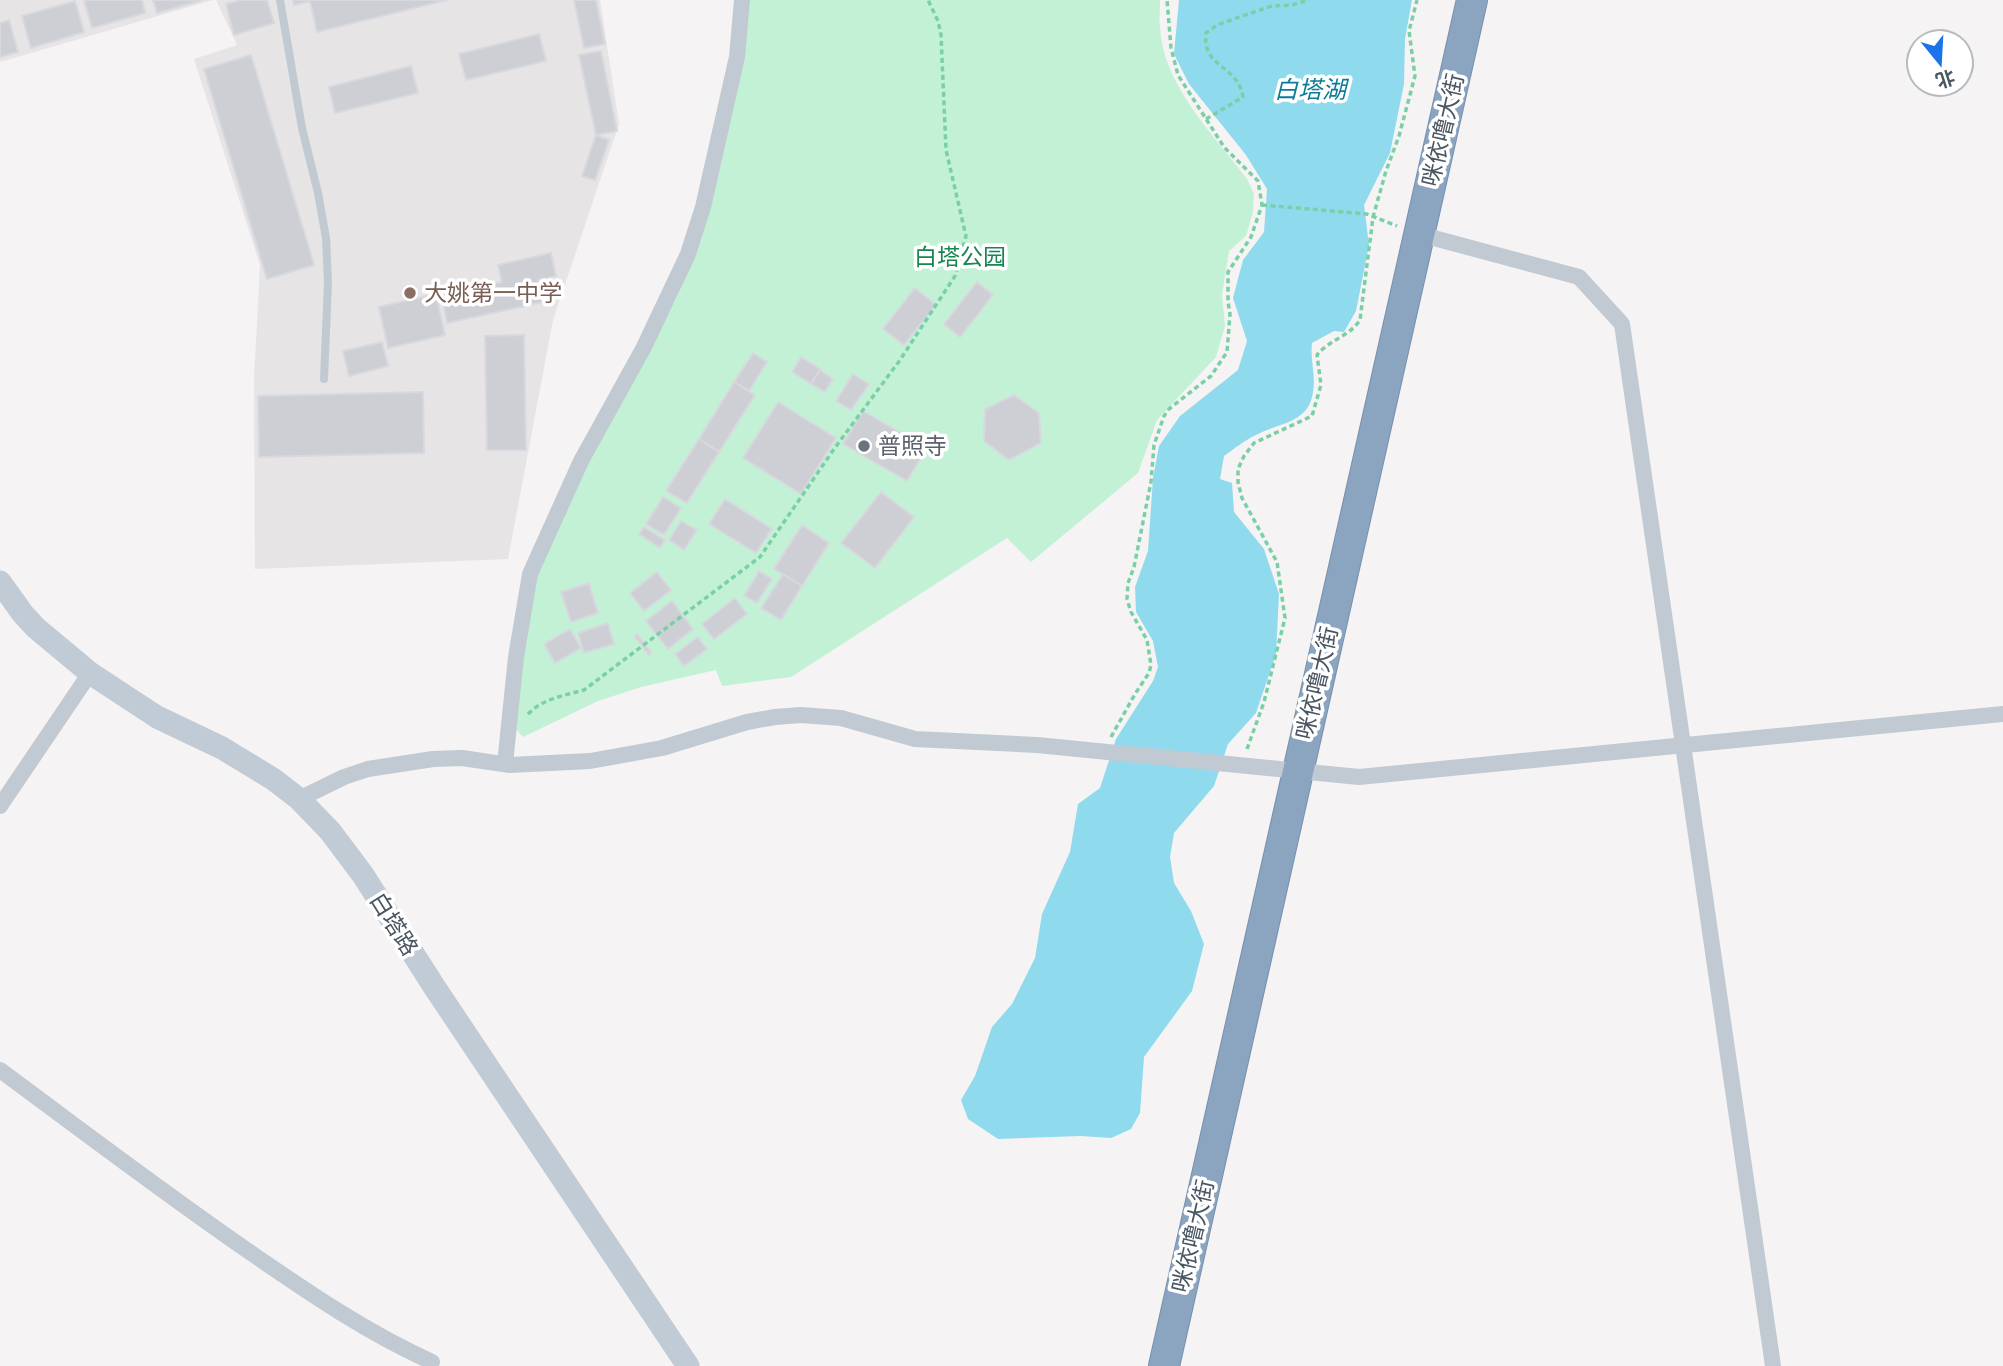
<svg xmlns="http://www.w3.org/2000/svg" width="2003" height="1366" viewBox="0 0 2003 1366" font-family="Ubuntu,'Noto Sans SC',sans-serif">
  <style>
    .education { fill: #e6e4e5 }
    .green { fill: #c3f1d5 }
    .water { fill: #90daee }
    .building { fill: #cdcfd5; stroke: #d7d9de; stroke-width: 2 }
    .lines { fill: none; stroke-linecap: round; stroke-linejoin: round }
    .highway-casing { stroke: #7690ad; stroke-width: 32 }
    .path { stroke: #7ad0a6; stroke-width: 3.5; stroke-dasharray: 5 3.5; stroke-linecap: butt }
    .lane { stroke: #c1cad2; stroke-width: 8 }
    .street { stroke: #c1cad2; stroke-width: 16 }
    .secondary { stroke: #c1cbd6; stroke-width: 23 }
    .highway { stroke: #8ba5c1; stroke-width: 30 }
    .education-dot { fill: #8d6e63; stroke: #fff; stroke-width: 2.5 }
    .worship-dot { fill: #6b7280; stroke: #fff; stroke-width: 2.5 }
    .labels { text-anchor: middle; stroke-width: 7; stroke-linejoin: round; paint-order: stroke }
    .street-label { font-size: 23px; fill: #4a5661; stroke: #fff }
    .park-label { font-size: 23px; fill: #17864f; stroke: #fff }
    .education-label { font-size: 23px; fill: #785e54; stroke: #fff; text-anchor: start }
    .worship-label { font-size: 23px; fill: #5b616d; stroke: #fff; text-anchor: start }
    .water-label { font-size: 24px; font-style: italic; fill: #0c7c9b; stroke: #fff }
  </style>
  <rect width="100%" height="100%" fill="#f5f3f3"/>
  <g class="education">
    <polygon points="0,0 213,0 0,62"/>
    <polygon points="216,0 600,0 619,124 553,320 508,559 255,569 254,379 260,265 194,59 237,45"/>
  </g>
  <path class="green" d="M 747,0 L 1160,0 C 1160,9 1159,19 1160,28 C 1163,85 1214,135 1247,179 L 1254,194 L 1253,212 L 1246,236 L 1229,251 L 1222,295 L 1225,326 L 1216,357 L 1157,420 L 1138,473 L 1031,562 L 1007,538 L 791,677 L 722,686 L 716,670 L 641,687 L 598,701 L 523,737 L 512,725 L 531,589 L 587,460 L 676,299 L 707,212 Z"/>
  <path class="water" d="M 1179,0 L 1412,0 L 1405,39 L 1404,84 L 1390,153 L 1364,205 L 1369,245 L 1356,311 L 1344,332 L 1334,331 L 1312,343 C 1310,360 1316,376 1313,392 C 1309,424 1277,423 1256,435 C 1245,440 1234,449 1224,456 L 1220,479 L 1232,483 L 1234,512 L 1264,549 L 1279,594 L 1276,654 L 1256,713 L 1228,744 L 1214,786 L 1174,833 L 1170,857 L 1174,883 L 1191,911 L 1204,944 L 1192,991 L 1144,1057 L 1140,1113 L 1131,1129 L 1111,1138 L 1081,1136 L 998,1139 L 968,1119 L 961,1100 L 975,1076 L 992,1027 L 1012,1004 L 1035,958 L 1042,914 L 1070,852 L 1078,804 L 1100,788 L 1116,739 L 1153,681 L 1158,667 L 1153,641 L 1136,612 L 1135,587 L 1148,551 L 1153,478 L 1159,446 L 1180,416 L 1238,370 L 1247,341 L 1233,298 L 1243,260 L 1264,232 L 1267,189 L 1246,155 L 1189,84 L 1174,54 Z"/>
  <g class="building">
    <polygon points="84,0 142,0 145,13 92,28"/>
    <polygon points="153,0 202,0 157,13"/>
    <polygon points="240,0 267,0 274,23 234,35 226,4"/>
    <polygon points="293,0 447,0 317,32 310,1 294,5"/>
    <polygon points="574,0 596,0 605,44 584,48"/>
    <polygon points="75,1 84,32 31,48 22,16"/>
    <polygon points="9,20 18,52 0,57 0,23"/>
    <polygon points="539,34 546,61 466,80 459,54"/>
    <polygon points="601,51 617,131 596,135 579,55"/>
    <polygon points="251,55 314,265 267,279 204,69"/>
    <polygon points="411,66 418,93 335,113 329,87"/>
    <polygon points="596,135 609,140 595,180 582,176"/>
    <polygon points="551,253 556,276 538,280 543,302 447,323 441,295 502,282 498,265"/>
    <polygon points="977,282 993,295 960,337 944,324"/>
    <polygon points="915,288 936,305 904,345 883,329"/>
    <polygon points="436,294 445,335 388,348 379,307"/>
    <polygon points="524,335 526,450 487,450 485,336"/>
    <polygon points="382,342 388,366 349,376 343,351"/>
    <polygon points="753,353 767,362 749,391 734,382"/>
    <polygon points="801,357 821,369 811,384 792,372"/>
    <polygon points="820,370 833,379 825,392 811,384"/>
    <polygon points="853,374 869,384 851,410 836,401"/>
    <polygon points="734,382 755,395 719,452 699,439"/>
    <polygon points="423,392 424,453 259,457 258,396"/>
    <polygon points="1014,395 1039,413 1041,443 1009,460 984,441 985,409"/>
    <polygon points="778,402 836,438 801,494 743,458"/>
    <polygon points="863,411 927,448 907,481 843,444"/>
    <polygon points="699,439 719,452 687,503 666,491"/>
    <polygon points="881,492 914,517 875,568 841,543"/>
    <polygon points="663,497 681,508 664,535 646,524"/>
    <polygon points="725,499 772,529 756,553 709,524"/>
    <polygon points="681,521 697,530 684,550 669,540"/>
    <polygon points="802,525 829,543 802,586 774,569"/>
    <polygon points="644,527 665,540 660,548 639,534"/>
    <polygon points="759,571 772,579 757,603 744,596"/>
    <polygon points="657,572 671,590 644,611 630,593"/>
    <polygon points="783,574 802,586 781,620 761,608"/>
    <polygon points="589,583 598,613 571,622 561,592"/>
    <polygon points="735,598 747,614 714,639 702,624"/>
    <polygon points="672,601 693,629 668,649 646,621"/>
    <polygon points="608,623 614,644 584,653 578,633"/>
    <polygon points="570,629 581,648 555,663 544,644"/>
    <polygon points="637,634 651,652 649,655 635,637"/>
    <polygon points="698,637 707,649 684,666 675,654"/>
  </g>
  <g class="lines">
    <defs>
      <polyline id="highway" points="1164,1366 1472,0"/>
    </defs>
    <use href="#highway" class="highway-casing"/>
    <g class="path">
      <path d="M 1206,119 L 1243,97 C 1237,63 1202,69 1206,33 L 1217,25 L 1251,13 L 1272,6 L 1292,5 L 1309,0"/>
      <polyline points="1262,205 1367,214 1397,226"/>
      <path d="M 528,714 C 544,698 563,696 584,690 L 760,557 L 834,449 L 900,360 L 955,276 L 966,236 L 946,150 L 941,35 L 938,21 L 928,0"/>
      <polyline points="1111,737 1135,694 1149,673 1151,665 1147,640 1131,612 1127,599 1128,583 1134,567 1151,482 1154,445 1164,416 1169,409 1211,376 1227,352 1230,314 1228,302 1228,272 1251,237 1262,205 1258,181 1224,147 1178,75 1171,48 1167,0"/>
      <path d="M 1247,749 L 1264,702 L 1285,618 L 1277,562 L 1242,498 L 1238,482 L 1238,469 L 1244,456 L 1254,443 L 1312,416 L 1321,385 L 1317,355 C 1329,340 1350,336 1360,320 L 1373,217 L 1386,171 L 1399,136 L 1415,76 L 1409,31 L 1417,0"/>
    </g>
    <polyline class="lane" points="280,0 302,128 318,193 326,238 328,282 324,379"/>
    <g class="street">
      <polyline points="1419,234 1579,277 1622,324 1773,1366"/>
      <polyline points="505,764 516,657 530,574 581,461 644,347 688,254 703,207 737,57 742,0"/>
      <polyline points="299,799 344,777 368,769 433,759 462,758 510,765 590,761 662,748 747,722 775,717 801,715 841,718 915,739 1037,745 1359,777 2003,714"/>
      <polyline points="0,806 90,673"/>
      <path d="M 0,1070 C 84,1132 168,1196 254,1255 C 312,1295 368,1333 432,1362"/>
    </g>
    <polyline class="secondary" points="0,582 23,614 36,628 90,673 157,717 222,748 273,779 299,799 330,831 363,875 435,988 688,1366"/>
    <use href="#highway" class="highway"/>
  </g>
  <circle class="education-dot" cx="410" cy="293" r="7"/>
  <circle class="worship-dot" cx="864" cy="446" r="7"/>
  <g class="labels">
    <g class="street-label">
      <text transform="translate(1443 130) rotate(-77)" y="8">咪依噜大街</text>
      <text transform="translate(1317 683) rotate(-77)" y="8">咪依噜大街</text>
      <text transform="translate(394 924) rotate(58)" y="8">白塔路</text>
      <text transform="translate(1193 1236) rotate(-77)" y="8">咪依噜大街</text>
    </g>
    <g class="park-label">
      <text x="960" y="265">白塔公园</text>
    </g>
    <g class="education-label">
      <text x="424" y="301">大姚第一中学</text>
    </g>
    <g class="worship-label">
      <text x="878" y="454">普照寺</text>
    </g>
    <g class="water-label">
      <text x="1310" y="98">白塔湖</text>
    </g>
  </g>
  <g transform="translate(1940 63) rotate(162)"><circle r="33" fill="#ffffff" stroke="#b7bbc0" stroke-width="2"/>
  <path d="M0-5L12 26L0 18L-12 26Z" fill="#1a73e8"/>
  <text y="-10" font-size="19" font-weight="bold" text-anchor="middle" fill="#4a5661">北</text>
  </g>
</svg>
